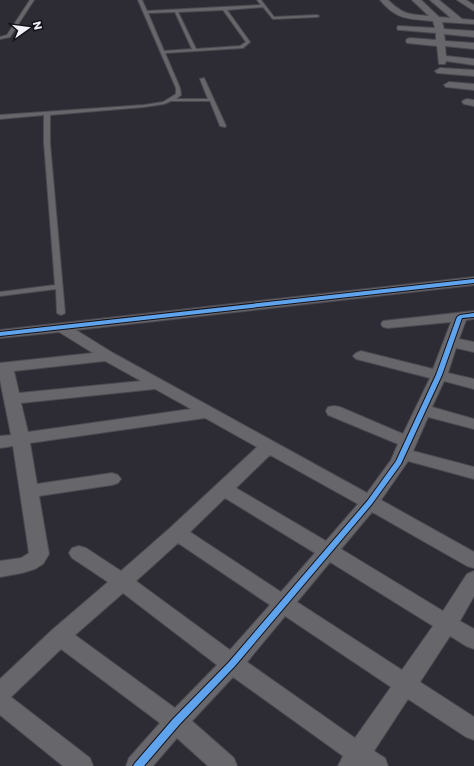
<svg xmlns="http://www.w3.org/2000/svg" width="474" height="766" viewBox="0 0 474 766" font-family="Poppins,sans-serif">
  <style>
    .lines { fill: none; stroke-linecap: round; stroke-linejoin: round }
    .lane-casing { stroke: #4b4950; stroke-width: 2 }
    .street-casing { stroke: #4b4950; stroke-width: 2 }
    .lane { fill: #67666b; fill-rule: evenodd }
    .street { fill: #67666b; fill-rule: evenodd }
    .cycleway-casing { stroke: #141219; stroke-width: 2 }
    .cycleway { fill: #60a3ed; fill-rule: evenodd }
  </style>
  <rect width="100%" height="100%" fill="#2d2c34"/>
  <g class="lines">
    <defs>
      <g id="lane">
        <polygon points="30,0 34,0 10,37 0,39 0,37 7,35"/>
        <path d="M 138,0 L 142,0 L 147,11 L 261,5 L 257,0 L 261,0 L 274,17 L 317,15 L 319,16 L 317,17 L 273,19 L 263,7 L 227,10 L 250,42 L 243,48 L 165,53 L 180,88 L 181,95 L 176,99 L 208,99 L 200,79 L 204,78 L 226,126 L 225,127 L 220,126 L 210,101 L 171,101 L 164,104 L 144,107 L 50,115 L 50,143 L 65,313 L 61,315 L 57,313 L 56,289 L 0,296 L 0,292 L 55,285 L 44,143 L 44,115 L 0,119 L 0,115 L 144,105 L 163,102 L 176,94 L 176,88 ZM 223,10 L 246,42 L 240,46 L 196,49 L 178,12 ZM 175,12 L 192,49 L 164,51 L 148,13 Z"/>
      </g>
      <g id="street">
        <path d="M 380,0 L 388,0 C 404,15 408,14 429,16 L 412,0 L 421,0 L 439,17 L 451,18 L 430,0 L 439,0 L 462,19 L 474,20 L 474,24 L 442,22 L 444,29 L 474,31 L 474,37 L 444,34 L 445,41 L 474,43 L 474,49 L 445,46 L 446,56 L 474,59 L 474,65 L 446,61 L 445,64 L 439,64 L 437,46 L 407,43 L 406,41 L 407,39 L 410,38 L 436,40 L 436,33 L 401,30 L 398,30 L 397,28 L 398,26 L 435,28 L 433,21 C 410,19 396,20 380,0 Z"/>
        <polygon points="457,0 466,0 474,5 474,11"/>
        <polygon points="440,68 474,70 474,76 437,73 435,71"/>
        <polygon points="449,82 474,84 474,90 446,87 444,85"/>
        <polygon points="467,99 474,100 474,106 464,104 462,102 464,100"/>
        <path d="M 474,277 L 474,285 L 76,330 L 113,353 L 367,493 L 391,460 L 398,444 L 328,415 L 326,411 L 328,407 L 334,406 L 340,407 L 403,434 L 430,378 L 356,359 L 353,356 L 356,353 L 361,351 L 433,369 L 451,322 L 388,328 L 383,327 L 381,324 L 383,321 L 474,311 L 474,319 L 466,320 L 459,339 L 474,342 L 474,352 L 456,348 L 448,373 L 474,379 L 474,389 L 444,381 L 432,407 L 474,419 L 474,429 L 428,417 L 413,451 L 474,467 L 474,479 L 408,461 L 381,500 L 474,552 L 474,568 L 467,566 L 372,512 L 341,549 L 443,611 L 467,574 L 474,571 L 474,596 L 460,621 L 474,629 L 474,649 L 466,646 L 450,636 L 420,682 L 474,717 L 474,740 L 466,737 L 408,699 L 374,751 L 385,758 L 388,766 L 338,766 L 343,756 L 233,677 L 192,721 L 234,758 L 237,766 L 208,766 L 177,738 L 153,766 L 126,766 L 129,758 L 160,723 L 61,649 L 11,697 L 90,758 L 93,766 L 63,766 L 0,715 L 0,679 L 52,630 L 108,582 L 72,558 L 69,553 L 72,548 L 79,546 L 86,548 L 121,571 L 170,528 L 257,447 L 205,418 L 30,443 L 37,484 L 112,473 L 118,475 L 121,479 L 118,483 L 112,485 L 39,496 L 49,554 L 43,564 L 35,569 L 22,573 L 0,577 L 0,561 L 21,558 L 29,553 L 13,446 L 0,448 L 0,436 L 11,435 L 0,380 L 0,363 L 93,353 L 59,332 L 0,338 L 0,330 ZM 105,361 L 141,381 L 19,393 L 14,371 ZM 155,389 L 191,409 L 28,432 L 21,403 ZM 270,455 L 358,504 L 326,541 L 236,488 ZM 225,498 L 315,553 L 281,592 L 190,532 ZM 178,543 L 270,605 L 230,650 L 136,581 ZM 330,562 L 433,626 L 402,670 L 297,602 ZM 123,593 L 217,665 L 175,708 L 75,635 ZM 285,616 L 391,687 L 355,738 L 247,662 Z"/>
      </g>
    </defs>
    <use href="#lane" class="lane-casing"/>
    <use href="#street" class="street-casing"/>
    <use href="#lane" class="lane"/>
    <use href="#street" class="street"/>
    <defs>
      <g id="cycleway">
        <polygon points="474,279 474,283 0,336 0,332"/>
        <polygon points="474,313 474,317 462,318 442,375 401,464 372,504 235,666 179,725 144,766 133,766 135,763 173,719 229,662 368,500 396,461 436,375 457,317 460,315"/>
      </g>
    </defs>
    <use href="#cycleway" class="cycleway-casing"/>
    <use href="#cycleway" class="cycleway"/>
  </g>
  <g transform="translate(28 28) rotate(76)" stroke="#141219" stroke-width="3" paint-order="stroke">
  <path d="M0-3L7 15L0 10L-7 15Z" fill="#f2f0f9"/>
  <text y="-6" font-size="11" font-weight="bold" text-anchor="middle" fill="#f2f0f9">N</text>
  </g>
</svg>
